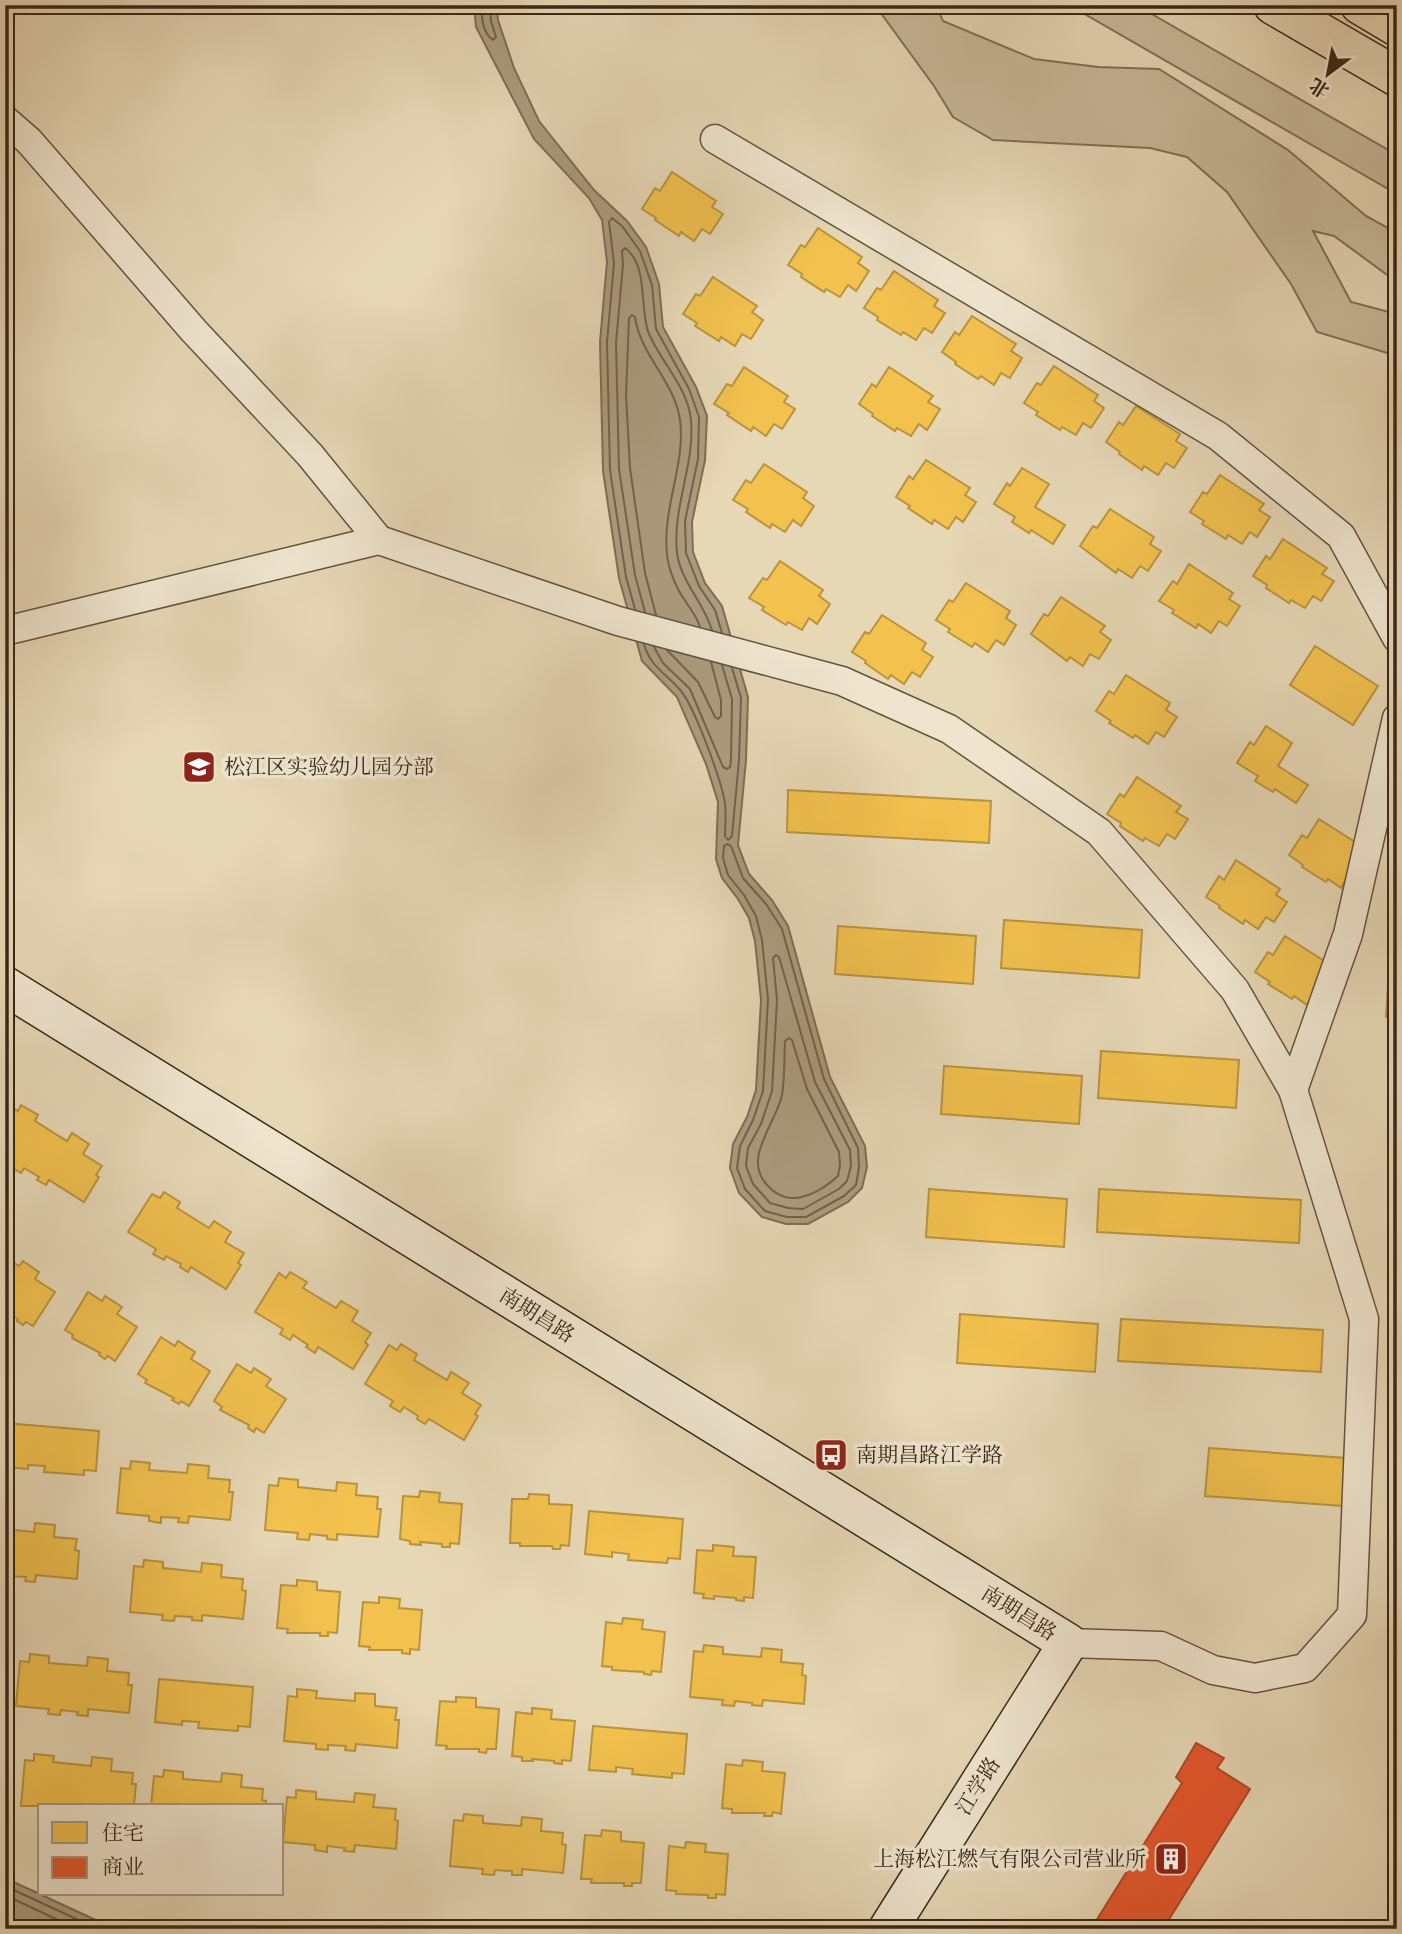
<svg xmlns="http://www.w3.org/2000/svg" width="1402" height="1934" viewBox="0 0 1402 1934" font-family="'Old Standard TT','Noto Serif SC',serif">
  <style>
    .green { fill: #c8b99a; stroke: #807058; stroke-width: 2 }
    .water { fill: #ab9c7f; stroke: #7d6e55; stroke-width: 2 }
    .homes { fill: #f2c14e; stroke: #ba933e; stroke-width: 2 }
    .shops { fill: #e4572e; stroke: #b04927; stroke-width: 2 }
    .lines { fill: none; stroke-linecap: round; stroke-linejoin: round }
    .shore { stroke: #72624b; stroke-width: 2 }
    .minor-casing { stroke: #64543e; stroke-width: 31 }
    .secondary-casing { stroke: #382817; stroke-width: 41 }
    .motorway-casing { stroke: #382817; stroke-width: 41 }
    .minor { stroke: #efe5cf; stroke-width: 28 }
    .secondary { stroke: #efe5cf; stroke-width: 38 }
    .motorway { stroke: #e6d7b5; stroke-width: 38 }
    .labels { text-anchor: middle; stroke-width: 7; stroke-linejoin: round; paint-order: stroke }
    .poi-label { font-size: 21px; fill: #382817; stroke: #efe5cf; text-anchor: start }
    .street-label { font-size: 21px; fill: #382817; stroke: #efe5cf }
  </style>
  <rect width="100%" height="100%" fill="#e6d7b5"/>
  <filter id="stains"><feTurbulence type="fractalNoise" baseFrequency=".00286" numOctaves="4"/><feColorMatrix values="0 0 0 0 .2 0 0 0 0 .09 0 0 0 0 .02 0 0 0 .5 -.17"/></filter>
  <radialGradient id="worn" r=".72"><stop offset=".6" stop-color="#630" stop-opacity="0"/><stop offset="1" stop-color="#630" stop-opacity=".3"/></radialGradient>
  <g class="green">
    <polygon points="875,5 936,5 943,21 1034,59 1098,67 1159,69 1288,150 1366,216 1397,233 1397,278 1390,277 1334,236 1313,231 1351,302 1397,314 1397,356 1317,332 1291,284 1227,192 1187,157 1150,148 993,140 953,117 934,86"/>
    <polygon points="1069,5 1136,5 1397,155 1397,194"/>
  </g>
  <g class="water">
    <polygon points="474,5 497,5 498,20 514,68 539,121 594,190 627,221 646,247 659,284 663,327 696,387 707,416 705,460 692,522 693,552 705,583 722,606 748,697 746,760 738,845 749,874 772,900 788,926 830,1077 865,1146 867,1167 862,1188 848,1202 808,1224 786,1224 762,1217 739,1193 730,1168 733,1144 747,1117 756,1090 761,1000 755,941 749,918 738,899 722,878 716,859 718,802 706,764 677,697 642,661 619,578 603,471 600,342 607,262 602,220 589,198 534,139 476,27"/>
    <polygon points="5,1878 115,1929 5,1929"/>
  </g>
  <g class="homes">
    <polygon points="672,172 716,201 712,207 723,214 710,234 702,229 694,241 681,232 679,236 655,220 656,218 642,209 655,188 660,191"/>
    <polygon points="818,228 862,257 858,263 869,271 856,291 848,285 840,297 826,289 824,292 801,277 802,274 788,265 801,245 805,247"/>
    <polygon points="894,271 938,300 934,306 945,313 932,333 924,328 916,340 903,332 901,335 877,320 878,317 864,308 877,288 881,290"/>
    <polygon points="713,277 757,306 752,312 763,320 751,339 742,334 735,346 721,337 719,341 695,326 697,323 683,314 696,294 700,296"/>
    <polygon points="972,316 1016,344 1011,351 1022,358 1010,378 1001,373 994,385 981,376 978,379 955,364 956,362 942,352 955,332 959,335"/>
    <polygon points="1054,366 1098,395 1094,401 1104,408 1091,428 1083,423 1076,435 1062,427 1060,430 1036,415 1038,412 1024,403 1037,383 1041,385"/>
    <polygon points="744,367 788,396 784,402 795,409 782,429 774,424 766,436 753,427 751,431 727,415 729,413 714,404 727,384 732,386"/>
    <polygon points="889,367 933,396 928,402 940,409 927,430 919,424 911,436 897,428 895,431 872,416 873,414 859,404 872,384 876,387"/>
    <polygon points="1136,406 1180,434 1176,441 1187,448 1174,468 1166,463 1158,475 1144,466 1142,470 1119,454 1120,452 1106,442 1119,422 1123,425"/>
    <polygon points="926,460 970,488 965,495 976,502 963,522 956,517 948,529 934,520 932,524 908,508 910,506 896,497 909,476 913,479"/>
    <polygon points="764,464 807,492 803,498 814,506 801,526 793,520 785,532 772,524 770,528 746,512 748,509 733,500 746,480 751,483"/>
    <polygon points="1022,468 1049,484 1035,507 1065,525 1053,544 1031,530 1029,533 1012,522 1015,517 994,504 1007,483 1010,486"/>
    <polygon points="1220,475 1264,504 1259,510 1270,517 1257,537 1250,532 1242,544 1228,535 1226,539 1202,524 1204,521 1190,512 1203,492 1207,494"/>
    <polygon points="1110,509 1154,537 1150,544 1161,551 1148,571 1140,566 1132,578 1118,569 1116,573 1080,546 1093,526 1097,528"/>
    <polygon points="1283,539 1327,568 1322,574 1334,581 1321,601 1313,596 1305,608 1291,600 1289,603 1266,588 1267,585 1253,576 1266,556 1270,559"/>
    <polygon points="780,561 823,590 819,596 830,604 817,624 809,618 802,630 788,622 786,625 762,610 764,607 749,598 763,578 767,580"/>
    <polygon points="1189,564 1233,593 1229,599 1240,606 1227,626 1219,621 1211,633 1198,624 1196,628 1172,613 1174,610 1159,601 1173,581 1177,584"/>
    <polygon points="966,583 1010,611 1006,618 1016,625 1004,645 996,640 988,652 975,643 972,647 948,632 950,629 936,620 949,600 953,602"/>
    <polygon points="1061,597 1105,626 1100,632 1111,640 1099,659 1090,654 1083,666 1070,657 1067,661 1031,634 1044,614 1048,616"/>
    <polygon points="882,615 926,643 922,650 933,657 920,677 912,672 904,684 891,675 888,679 865,663 866,661 852,652 865,632 869,634"/>
    <polygon points="1315,646 1378,686 1353,725 1290,685"/>
    <polygon points="1126,675 1170,703 1166,710 1177,717 1164,737 1156,732 1148,744 1135,735 1133,738 1109,723 1111,721 1096,711 1109,691 1114,694"/>
    <polygon points="1266,726 1292,743 1278,766 1308,785 1296,803 1275,789 1273,792 1255,781 1258,776 1237,763 1250,742 1254,745"/>
    <polygon points="1137,777 1181,806 1176,812 1188,819 1175,839 1167,834 1159,846 1145,838 1143,841 1120,826 1121,823 1107,814 1120,794 1124,797"/>
    <polygon points="788,790 991,801 989,843 787,832"/>
    <polygon points="1319,819 1363,847 1341,888 1328,879 1326,882 1302,867 1303,865 1289,855 1302,835 1307,838"/>
    <polygon points="1236,860 1280,889 1276,895 1287,902 1274,922 1266,917 1258,929 1245,920 1243,924 1219,908 1220,906 1206,897 1219,876 1224,880"/>
    <polygon points="1004,920 1142,930 1139,978 1001,968"/>
    <polygon points="838,926 976,936 973,984 835,974"/>
    <polygon points="1285,936 1329,964 1307,1005 1294,996 1292,999 1268,984 1270,982 1255,972 1268,952 1273,955"/>
    <polygon points="1389,969 1397,969 1397,1017 1386,1017"/>
    <polygon points="1101,1051 1239,1060 1236,1108 1098,1098"/>
    <polygon points="944,1066 1082,1076 1079,1124 941,1114"/>
    <polygon points="21,1105 38,1115 35,1121 67,1141 72,1133 89,1144 83,1154 102,1166 96,1175 99,1177 84,1202 49,1180 46,1185 37,1180 39,1177 24,1168 21,1173 11,1167 14,1162 5,1157 5,1114 10,1106 18,1111"/>
    <polygon points="1396,1106 1397,1106 1397,1154 1392,1154"/>
    <polygon points="929,1189 1067,1199 1064,1247 926,1237"/>
    <polygon points="1099,1189 1301,1200 1299,1243 1097,1232"/>
    <polygon points="164,1192 180,1202 177,1208 209,1228 214,1221 231,1232 225,1242 244,1253 238,1263 241,1265 226,1289 191,1267 188,1272 180,1267 181,1264 166,1256 164,1260 153,1254 156,1249 128,1232 152,1194 160,1198"/>
    <polygon points="6,1258 19,1266 23,1261 39,1272 35,1279 55,1292 33,1326 26,1322 23,1325 17,1321 18,1319 5,1311"/>
    <polygon points="290,1272 307,1282 303,1288 336,1308 341,1301 358,1311 352,1321 371,1333 365,1342 368,1345 353,1369 318,1347 315,1353 306,1347 308,1345 293,1335 290,1340 280,1334 283,1329 255,1312 279,1273 286,1278"/>
    <polygon points="88,1292 102,1301 105,1296 122,1307 117,1314 137,1327 115,1361 108,1356 105,1359 99,1355 100,1353 72,1338 73,1335 65,1330"/>
    <polygon points="960,1314 1098,1324 1095,1372 957,1363"/>
    <polygon points="1121,1319 1323,1330 1321,1372 1118,1361"/>
    <polygon points="161,1337 175,1346 178,1341 195,1352 191,1359 210,1371 189,1406 181,1401 179,1404 172,1400 174,1398 145,1383 147,1380 138,1374"/>
    <polygon points="401,1344 417,1354 414,1360 447,1380 451,1372 469,1383 462,1393 481,1405 475,1414 478,1416 464,1440 429,1419 425,1424 417,1419 418,1416 404,1407 400,1412 390,1406 393,1401 365,1384 389,1345 397,1350"/>
    <polygon points="237,1364 251,1373 254,1368 271,1379 266,1386 286,1399 264,1433 256,1428 254,1432 248,1428 249,1425 220,1410 222,1407 214,1401"/>
    <polygon points="5,1423 99,1431 96,1471 84,1470 84,1475 44,1472 45,1466 28,1465 28,1469 5,1467"/>
    <polygon points="1209,1448 1346,1458 1343,1506 1205,1496"/>
    <polygon points="131,1461 150,1463 149,1470 187,1473 188,1464 209,1466 208,1478 230,1480 229,1492 233,1492 230,1520 189,1516 188,1523 178,1522 179,1518 161,1517 161,1523 149,1521 149,1516 117,1513 121,1468 130,1469"/>
    <polygon points="279,1478 298,1480 298,1487 336,1491 337,1482 357,1484 356,1495 378,1497 377,1509 381,1509 378,1537 337,1534 337,1540 327,1539 327,1536 310,1534 309,1540 297,1539 298,1533 265,1530 269,1485 278,1486"/>
    <polygon points="420,1491 440,1493 439,1502 462,1504 459,1544 450,1543 450,1547 442,1547 442,1544 420,1542 421,1545 410,1544 410,1541 400,1539 403,1496 419,1497"/>
    <polygon points="529,1494 549,1495 549,1504 572,1505 569,1546 561,1545 560,1549 553,1549 552,1546 520,1546 520,1543 510,1543 512,1499 528,1499"/>
    <polygon points="589,1511 683,1519 680,1559 668,1558 667,1563 628,1560 629,1554 612,1552 612,1557 585,1554"/>
    <polygon points="35,1523 55,1525 54,1537 77,1539 75,1550 79,1551 77,1579 36,1575 35,1582 25,1581 26,1577 8,1576 8,1581 5,1581 5,1529 34,1532"/>
    <polygon points="713,1545 734,1547 733,1556 756,1557 753,1598 744,1597 744,1601 736,1600 736,1598 714,1596 714,1599 703,1598 704,1594 694,1593 697,1550 713,1551"/>
    <polygon points="144,1560 163,1562 163,1568 201,1572 202,1563 222,1565 221,1577 243,1579 242,1590 246,1591 243,1619 202,1615 202,1621 192,1620 192,1617 175,1616 174,1621 162,1620 163,1615 130,1612 134,1566 143,1567"/>
    <polygon points="297,1580 317,1582 317,1590 340,1592 337,1633 328,1632 328,1636 320,1636 320,1633 287,1633 288,1629 277,1628 281,1585 297,1586"/>
    <polygon points="379,1597 400,1599 399,1608 422,1610 419,1650 410,1649 410,1654 402,1653 402,1650 369,1650 370,1647 359,1646 363,1602 379,1603"/>
    <polygon points="623,1618 643,1620 642,1629 665,1632 661,1672 652,1671 651,1675 644,1674 644,1672 612,1670 612,1667 602,1666 606,1622 622,1624"/>
    <polygon points="704,1645 723,1647 723,1654 761,1657 762,1648 782,1650 781,1662 803,1664 802,1675 806,1676 804,1704 763,1700 762,1706 752,1705 752,1703 735,1701 734,1706 722,1705 723,1700 690,1697 694,1651 703,1652"/>
    <polygon points="30,1654 49,1656 49,1663 87,1666 88,1657 108,1659 107,1671 129,1673 128,1685 132,1685 129,1713 88,1709 88,1716 77,1715 78,1712 61,1710 60,1715 48,1714 49,1709 16,1706 20,1661 29,1662"/>
    <polygon points="159,1679 253,1687 250,1727 238,1726 238,1731 198,1728 199,1722 182,1721 182,1725 155,1722"/>
    <polygon points="297,1689 317,1691 316,1698 355,1701 355,1693 375,1694 375,1706 397,1708 395,1720 399,1720 397,1748 356,1744 355,1751 345,1750 346,1746 328,1745 328,1750 316,1749 316,1744 284,1741 288,1696 297,1697"/>
    <polygon points="456,1697 476,1698 476,1707 499,1709 496,1749 487,1749 486,1753 479,1752 479,1749 446,1749 447,1746 436,1745 440,1701 456,1702"/>
    <polygon points="532,1708 552,1710 551,1719 575,1721 571,1761 562,1760 562,1764 554,1763 554,1761 532,1759 533,1761 522,1761 522,1757 512,1756 516,1712 532,1714"/>
    <polygon points="593,1726 687,1734 684,1774 672,1773 672,1778 632,1774 633,1769 616,1767 616,1772 589,1770"/>
    <polygon points="34,1754 54,1756 53,1762 91,1766 92,1757 112,1759 111,1771 133,1773 132,1784 136,1784 134,1806 21,1806 25,1760 34,1761"/>
    <polygon points="743,1760 763,1762 762,1771 785,1773 781,1814 773,1812 772,1816 764,1816 765,1813 732,1813 732,1809 722,1808 726,1764 742,1766"/>
    <polygon points="164,1770 183,1772 183,1779 221,1782 222,1773 242,1775 241,1787 263,1789 262,1800 266,1801 266,1806 151,1806 154,1776 163,1777"/>
    <polygon points="296,1790 316,1792 316,1799 354,1802 355,1793 375,1795 373,1807 396,1809 395,1820 398,1821 396,1849 355,1845 354,1852 344,1851 345,1848 327,1846 327,1852 315,1850 315,1845 283,1842 287,1797 296,1798"/>
    <polygon points="464,1814 483,1816 483,1823 521,1826 522,1817 542,1819 541,1831 563,1833 562,1844 566,1845 563,1873 522,1869 522,1875 512,1875 512,1871 495,1870 494,1875 482,1874 483,1869 450,1866 454,1820 463,1821"/>
    <polygon points="602,1830 621,1832 621,1841 644,1843 641,1883 632,1883 632,1886 624,1886 624,1883 591,1883 592,1879 581,1879 585,1835 601,1836"/>
    <polygon points="686,1842 706,1844 705,1852 728,1854 725,1895 716,1894 716,1898 708,1898 708,1895 676,1894 676,1891 666,1890 669,1846 685,1848"/>
  </g>
  <polygon class="shops" points="1196,1743 1224,1758 1217,1768 1250,1789 1163,1929 1091,1929 1182,1783 1176,1777"/>
  <g class="lines">
    <g class="shore">
      <path d="M 481,5 C 482,18 482,32 493,40 L 496,37 L 491,21 L 490,5"/>
      <polyline points="635,609 626,577 610,470 607,342 614,263 609,222 612,218 622,226 640,251 652,285 656,329 689,389 699,417 698,459 685,521 686,553 699,586 715,610 722,633"/>
      <path d="M 645,612 L 635,575 L 619,469 L 616,343 L 623,264 L 622,251 L 625,248 C 649,265 639,311 649,334 C 661,362 688,388 691,420 C 695,465 672,508 677,553 C 681,582 704,603 712,630"/>
      <path d="M 656,615 L 645,573 L 630,468 L 626,395 L 629,318 L 632,315 L 635,317 C 640,355 675,382 680,420 C 686,463 662,508 667,554 C 668,568 676,588 684,599 C 690,609 697,616 700,627"/>
      <path d="M 644,644 C 650,667 667,674 681,691 C 695,708 719,775 724,798 C 727,810 725,824 725,836 L 728,840 L 732,836 L 739,760 L 741,698 L 732,668"/>
      <polyline points="654,647 663,663 690,689 723,767 727,769 730,767 731,760 732,699 722,665"/>
      <polyline points="667,650 698,682 715,717 718,719 721,716 721,700 711,662"/>
      <polygon points="728,844 731,846 743,878 766,904 782,929 824,1079 858,1148 859,1167 856,1185 844,1196 806,1217 787,1217 765,1211 745,1189 737,1168 740,1146 753,1120 763,1091 768,999 762,940 756,916 744,895 728,875 723,858 724,846"/>
      <polygon points="776,955 779,957 815,1082 850,1150 851,1166 847,1181 839,1189 803,1209 788,1208 770,1203 753,1184 746,1166 748,1148 761,1124 772,1091 777,1000 773,958"/>
      <path d="M 789,1038 L 792,1040 L 807,1089 L 839,1152 L 840,1165 L 838,1176 C 825,1188 803,1202 785,1197 C 776,1194 773,1191 767,1185 C 742,1158 776,1124 782,1095 C 785,1078 784,1058 785,1041 Z"/>
      <polyline points="5,1886 98,1929"/>
      <polyline points="5,1895 77,1929"/>
    </g>
    <defs>
      <g id="minor">
        <polyline points="5,120 29,141 194,331 310,455 379,540"/>
        <polyline points="715,139 1218,436 1341,536 1397,638"/>
        <polyline points="5,631 379,540 618,621 842,681 949,729 1099,832 1235,990 1293,1090 1364,1319 1352,1615 1305,1668 1255,1678 1213,1670 1161,1646 1068,1643"/>
        <polyline points="1293,1090 1348,934 1397,718"/>
      </g>
      <polyline id="secondary" points="5,986 1068,1643 888,1929"/>
      <g id="motorway">
        <polyline points="1273,5 1397,77"/>
        <polyline points="1360,5 1397,27"/>
      </g>
    </defs>
    <use href="#minor" class="minor-casing"/>
    <use href="#secondary" class="secondary-casing"/>
    <use href="#motorway" class="motorway-casing"/>
    <use href="#minor" class="minor"/>
    <use href="#secondary" class="secondary"/>
    <use href="#motorway" class="motorway"/>
  </g>
  <defs>
    <symbol id="school-square" viewBox="-11 -11 22 22"><rect x="-9" y="-9" width="18" height="18" rx="4" fill="#8f2418" stroke="#efe5cf"/><path d="M0-5L7-2L0 1L-7-2ZM-4 1L0 2.5L4 1V4Q0 6-4 4Z" fill="#fff"/></symbol>
    <symbol id="bus-square" viewBox="-11 -11 22 22"><rect x="-9" y="-9" width="18" height="18" rx="4" fill="#8f2418" stroke="#efe5cf"/><path d="M-5-6H5V4H4V6H2V4H-2V6H-4V4H-5ZM-3.5-4V0h7V-4ZM-3.5 1.2v1.5H-2V1.2ZM2 1.2v1.5H3.5V1.2Z" fill="#fff"/></symbol>
    <symbol id="building-square" viewBox="-11 -11 22 22"><rect x="-9" y="-9" width="18" height="18" rx="4" fill="#8f2418" stroke="#efe5cf"/><path d="M-4-6H4V6H1V3H-1V6H-4ZM-2.5-4.3h1.7v1.8h-1.7ZM.8-4.3h1.7v1.8H.8ZM-2.5-1h1.7V.8h-1.7ZM.8-1h1.7V.8H.8Z" fill="#fff"/></symbol>
  </defs>
  <g fill-rule="evenodd">
    <use href="#school-square" x="180" y="748" width="38" height="38"/>
    <use href="#bus-square" x="812" y="1436" width="38" height="38"/>
    <use href="#building-square" x="1152" y="1840" width="38" height="38"/>
  </g>
  <g class="labels">
    <g class="poi-label">
      <text x="224" y="774">松江区实验幼儿园分部</text>
      <text x="856" y="1462">南期昌路江学路</text>
      <text x="1146" y="1866" text-anchor="end">上海松江燃气有限公司营业所</text>
    </g>
    <g class="street-label">
      <text transform="translate(537 1315) rotate(32)" y="7">南期昌路</text>
      <text transform="translate(1019 1613) rotate(32)" y="7">南期昌路</text>
      <text transform="translate(978 1786) rotate(-58)" y="7">江学路</text>
    </g>
  </g>
  <rect width="1402" height="1934" fill="none" stroke="#e6d7b5" stroke-width="28"/>
  <rect x="7" y="7" width="1388" height="1920" fill="none" stroke="#382817" stroke-width="3.5"/>
  <rect x="14" y="14" width="1374" height="1906" fill="none" stroke="#382817" stroke-width="2"/>
  <rect x="38" y="1804" width="245" height="91" fill="#efe5cf" stroke="#a69985" stroke-width="2"/>
  <rect x="52" y="1822" width="35" height="21" fill="#f2c14e" stroke="#a69985" stroke-width="2"/>
  <text x="102" y="1840" font-size="21" fill="#382817">住宅</text>
  <rect x="52" y="1857" width="35" height="21" fill="#e4572e" stroke="#a69985" stroke-width="2"/>
  <text x="102" y="1874" font-size="21" fill="#382817">商业</text>
  <g transform="translate(1328 74) rotate(212)" stroke="#efe5cf" stroke-width="5" paint-order="stroke">
  <path d="M0-5L12 26L0 18L-12 26Z" fill="#382817"/>
  <text y="-10" font-size="19" font-weight="bold" text-anchor="middle" fill="#382817">北</text>
  </g>
  <rect width="100%" height="100%" filter="url(#stains)"/>
  <rect width="100%" height="100%" fill="url(#worn)"/>
</svg>
